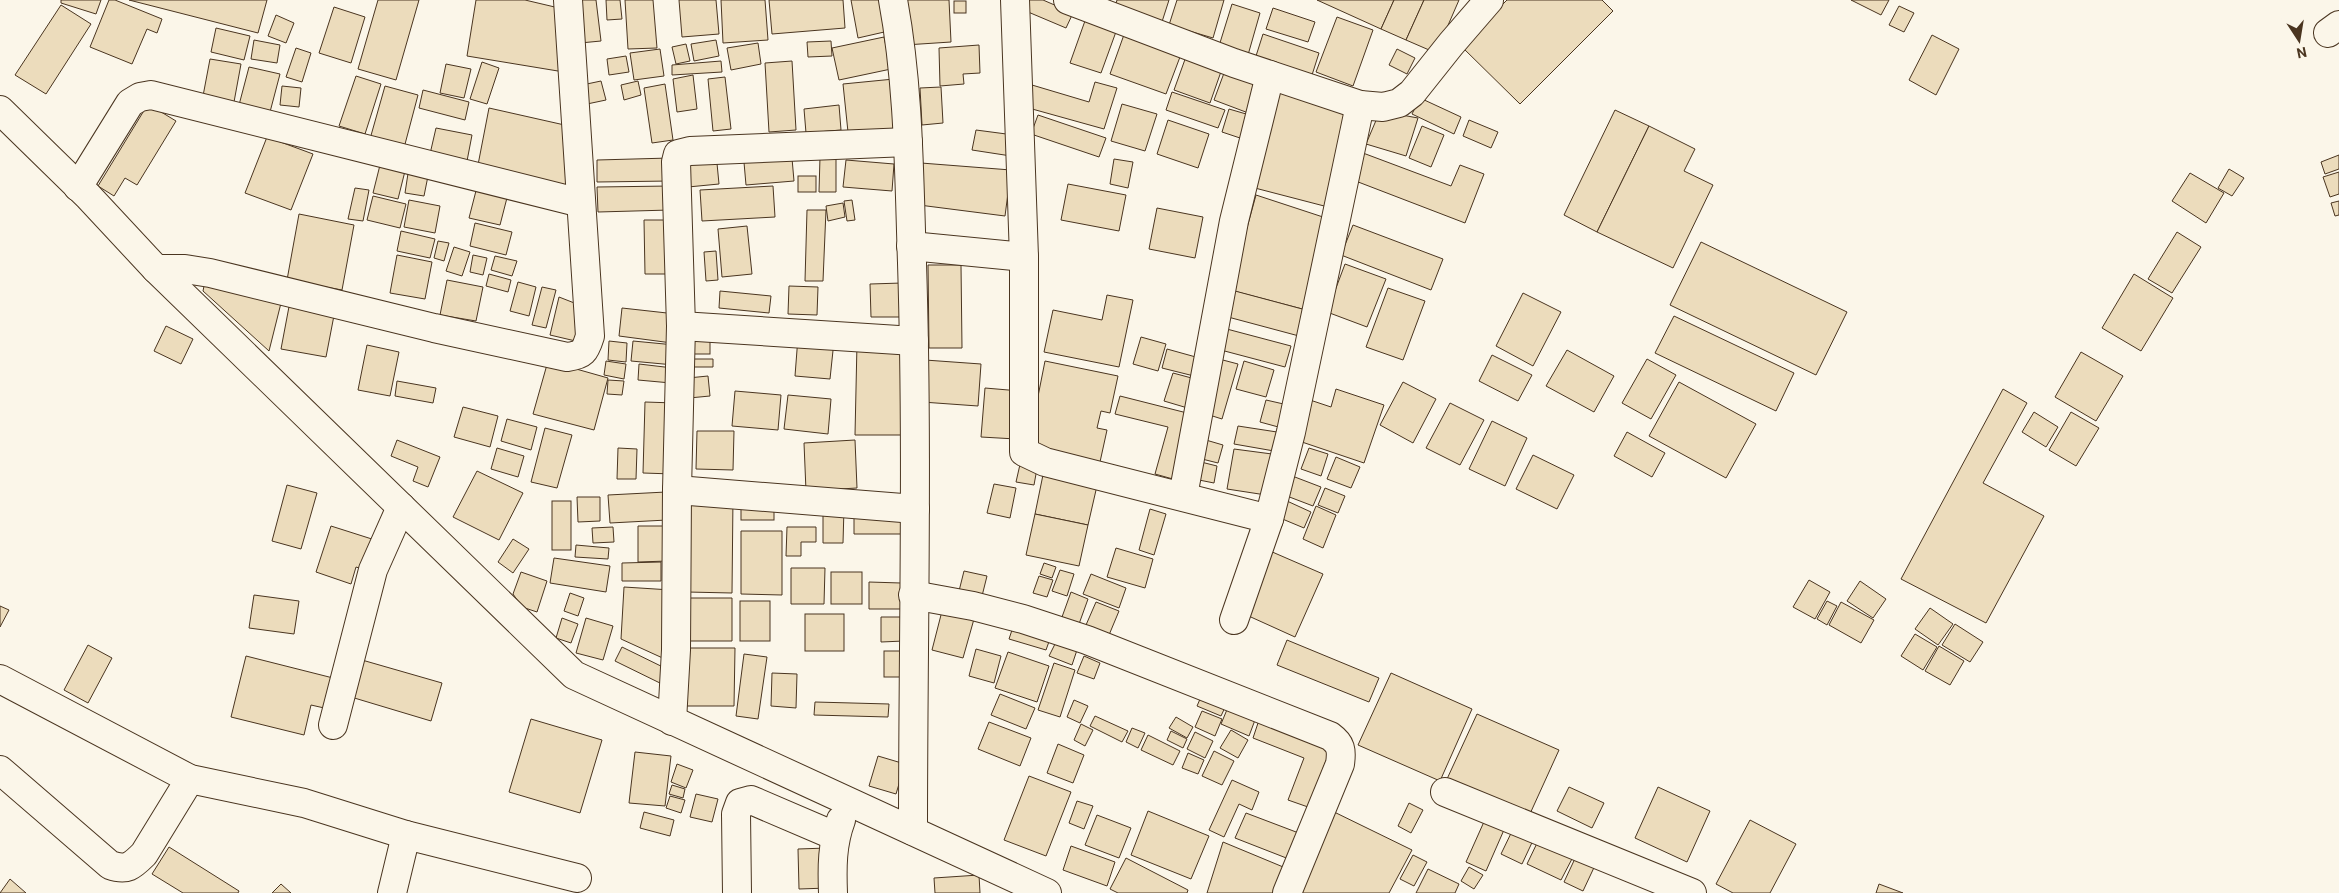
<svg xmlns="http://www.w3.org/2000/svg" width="2339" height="893" viewBox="0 0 2339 893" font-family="Roboto,sans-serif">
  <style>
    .building { fill: #ecdcbc; stroke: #4a3520 }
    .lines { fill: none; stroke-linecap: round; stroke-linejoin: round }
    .minor-casing { stroke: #4a3520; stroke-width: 30 }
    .minor { stroke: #fbf6e9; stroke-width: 28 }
  </style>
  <rect width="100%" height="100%" fill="#fbf6e9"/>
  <g class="building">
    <polygon points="61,0 101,0 96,14 61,3"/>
    <polygon points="109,0 115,0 162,19 157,33 147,29 132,64 90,47"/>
    <polygon points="129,0 267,0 258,33"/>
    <polygon points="378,0 419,0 396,80 358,69"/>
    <polygon points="476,0 525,0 559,8 564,72 467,56"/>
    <polygon points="575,0 596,0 601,41 580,43"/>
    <polygon points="606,0 620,0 622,19 607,20"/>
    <polygon points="625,0 653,0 657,48 628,49"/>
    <polygon points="679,0 716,0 719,34 682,37"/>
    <polygon points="721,0 765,0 768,40 723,43"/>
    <polygon points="769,0 843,0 845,28 772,34"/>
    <polygon points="851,0 887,0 893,30 858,38"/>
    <polygon points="901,0 949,0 951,42 905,45"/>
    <polygon points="1025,0 1043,0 1073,13 1066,28 1021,9"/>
    <polygon points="1117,0 1169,0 1160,28 1113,14"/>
    <polygon points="1177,0 1224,0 1213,38 1169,25"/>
    <polygon points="1317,0 1394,0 1381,29"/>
    <polygon points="1394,0 1424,0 1406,40 1381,29"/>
    <polygon points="1424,0 1459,0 1436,53 1406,40"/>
    <polygon points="1507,0 1602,0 1613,11 1520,104 1461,46"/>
    <polygon points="1851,0 1889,0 1881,15"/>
    <rect x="954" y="1" width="12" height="12"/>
    <polygon points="1232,4 1260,13 1248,55 1219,46"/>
    <polygon points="61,5 91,24 46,94 15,75"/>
    <polygon points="1899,6 1914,13 1904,32 1889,25"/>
    <polygon points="334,7 365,17 351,63 319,53"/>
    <polygon points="1273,8 1315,22 1308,42 1266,29"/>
    <polygon points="276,15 294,23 286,43 268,36"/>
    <polygon points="1337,17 1373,30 1353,86 1316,72"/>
    <polygon points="1086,18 1117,29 1101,73 1070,63"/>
    <polygon points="216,28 250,36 244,60 211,52"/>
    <polygon points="1126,29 1183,49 1166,94 1110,74"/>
    <polygon points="1263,34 1319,53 1312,75 1256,56"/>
    <polygon points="1932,35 1959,49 1936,95 1909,80"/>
    <polygon points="884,37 891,69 839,80 832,48"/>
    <polygon points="254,40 280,45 277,63 251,59"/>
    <polygon points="716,40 719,56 694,61 691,44"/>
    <polygon points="831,41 832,56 808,57 807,42"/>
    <polygon points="758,43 761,64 731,70 727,48"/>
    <polygon points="686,44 690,61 676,64 672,47"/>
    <polygon points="979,45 980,73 963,74 964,84 940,86 939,48"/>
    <polygon points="296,48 311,53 302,82 286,77"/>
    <polygon points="660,49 664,76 634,80 630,53"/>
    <polygon points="1397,49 1415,58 1407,74 1389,65"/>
    <polygon points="1188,51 1224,63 1210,103 1174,90"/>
    <polygon points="626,56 629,72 609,75 607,59"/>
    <polygon points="210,59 241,64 234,102 203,96"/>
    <polygon points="721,61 722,72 672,75 672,65"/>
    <polygon points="792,61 796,130 769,132 765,63"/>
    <polygon points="482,62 499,68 487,104 470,99"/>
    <polygon points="446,64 471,69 464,98 440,93"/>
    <polygon points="1227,65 1264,79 1251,114 1214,100"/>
    <polygon points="249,67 280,74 270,112 239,105"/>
    <polygon points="693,75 697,109 677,112 673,79"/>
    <polygon points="356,76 381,84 365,134 339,126"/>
    <polygon points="725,77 731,129 713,131 708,79"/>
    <polygon points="894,79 898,128 848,132 843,84"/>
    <polygon points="601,81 606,100 587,104 582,85"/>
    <polygon points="638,81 641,95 624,100 621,85"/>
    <polygon points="1095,82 1117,88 1104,129 1025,107 1032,85 1089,102"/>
    <polygon points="665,84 673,140 652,143 644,88"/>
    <polygon points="282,86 301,88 299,107 280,105"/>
    <polygon points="385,86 418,95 404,148 370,139"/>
    <polygon points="941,87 943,123 922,125 920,88"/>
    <polygon points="423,90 469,102 465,120 419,108"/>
    <polygon points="1275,91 1353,111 1328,207 1251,187"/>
    <polygon points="1172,92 1225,110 1218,128 1166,110"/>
    <polygon points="1420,98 1461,117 1454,134 1412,114"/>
    <polygon points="148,104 176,121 137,185 125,178 114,196 98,186"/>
    <polygon points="1122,104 1157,114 1145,151 1111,141"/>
    <polygon points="839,105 841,130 806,133 804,109"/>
    <polygon points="489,108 569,126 572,188 477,170"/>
    <polygon points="1229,109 1253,116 1246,140 1222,132"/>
    <polygon points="1615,110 1649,126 1597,232 1564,215"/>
    <polygon points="1380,111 1418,118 1406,156 1366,144"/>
    <polygon points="1038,115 1106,138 1099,157 1031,134"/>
    <polygon points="1168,120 1209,134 1198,168 1157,154"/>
    <polygon points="1469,120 1498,132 1491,148 1463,136"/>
    <polygon points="1422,126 1444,135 1431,167 1409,158"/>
    <polygon points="1649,126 1695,149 1684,171 1713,185 1673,268 1597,232"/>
    <polygon points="436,128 472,135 467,161 430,154"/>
    <polygon points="976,130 1014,135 1011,156 972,150"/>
    <polygon points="267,137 313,154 291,210 245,193"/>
    <polygon points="791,147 794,181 746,185 743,151"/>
    <polygon points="716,153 719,184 688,187 685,156"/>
    <polygon points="1363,153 1451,186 1460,165 1484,174 1465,223 1353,180"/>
    <polygon points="2339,155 2339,169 2325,174 2321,162"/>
    <polygon points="382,157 407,163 398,199 373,193"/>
    <polygon points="820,157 836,157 836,192 819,192"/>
    <polygon points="670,158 670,181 597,182 597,160"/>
    <polygon points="1114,159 1133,162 1128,188 1110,184"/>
    <polygon points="846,160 894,164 892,191 843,187"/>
    <polygon points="921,163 1011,170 1005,216 919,205"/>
    <polygon points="409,167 429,171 424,196 405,193"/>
    <polygon points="2229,169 2244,178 2232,196 2218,188"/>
    <polygon points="2339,172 2339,194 2330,197 2323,177"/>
    <polygon points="2190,173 2224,193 2206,223 2172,201"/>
    <rect x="798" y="176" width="18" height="16"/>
    <polygon points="478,183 509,190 500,225 469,218"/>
    <polygon points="1068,184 1126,195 1119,231 1061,220"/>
    <polygon points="670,186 670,210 598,212 597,187"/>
    <polygon points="773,186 775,217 702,221 700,190"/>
    <polygon points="355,188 369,190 363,221 348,219"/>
    <polygon points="1256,195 1326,218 1306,310 1230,290"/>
    <polygon points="373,196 406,204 400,228 367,220"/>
    <polygon points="409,200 440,206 435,233 404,227"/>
    <polygon points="852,200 855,220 847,221 844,201"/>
    <polygon points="2339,201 2339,215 2335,216 2331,203"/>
    <polygon points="843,203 845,217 828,221 826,206"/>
    <polygon points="1157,208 1203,217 1195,258 1149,249"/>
    <polygon points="807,210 826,210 823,281 805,281"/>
    <polygon points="299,214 354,225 342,290 287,280"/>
    <polygon points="644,220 670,220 671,274 645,274"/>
    <polygon points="475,223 512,232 506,255 470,246"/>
    <polygon points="1353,225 1443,259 1431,290 1341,255"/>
    <polygon points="747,226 752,274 722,277 718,229"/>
    <polygon points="401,231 435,239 430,258 397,251"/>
    <polygon points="2177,232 2201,247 2172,293 2148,279"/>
    <polygon points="438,241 449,243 444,261 434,258"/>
    <polygon points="1701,242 1847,312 1816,375 1670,305"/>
    <polygon points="454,247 470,252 462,276 446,271"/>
    <polygon points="716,251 718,280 706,281 704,252"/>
    <polygon points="397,255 432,262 425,299 390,293"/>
    <polygon points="473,255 487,258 483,275 470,272"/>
    <polygon points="495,256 517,261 512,276 491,270"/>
    <polygon points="1345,264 1386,279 1367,327 1327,312"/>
    <polygon points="928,265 961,265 962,348 929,348"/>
    <polygon points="489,274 511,280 508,292 486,286"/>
    <polygon points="2134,274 2173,298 2141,351 2102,328"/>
    <polygon points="206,276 283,295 269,351 203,291"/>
    <polygon points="447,280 483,287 476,321 440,315"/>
    <polygon points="518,282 536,287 529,316 510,311"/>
    <polygon points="902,283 903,317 871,317 870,284"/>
    <polygon points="789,286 818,287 817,315 788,314"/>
    <polygon points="542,287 556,290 546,328 532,325"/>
    <polygon points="1388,288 1425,301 1403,360 1366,347"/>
    <polygon points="720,291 771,296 769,313 719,308"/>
    <polygon points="1235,291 1306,310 1299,336 1228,317"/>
    <polygon points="1523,293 1561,312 1533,366 1496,346"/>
    <polygon points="1107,295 1133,300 1119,367 1044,352 1053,310 1102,320"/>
    <polygon points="291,296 336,305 326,357 281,349"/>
    <polygon points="559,297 582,306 584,343 550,335"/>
    <polygon points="622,308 676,314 672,343 619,336"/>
    <polygon points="1674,316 1794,373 1776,411 1655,353"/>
    <polygon points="166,326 193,339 181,364 154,351"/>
    <polygon points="1223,328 1291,346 1285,367 1217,349"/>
    <rect x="690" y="329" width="20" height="25"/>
    <polygon points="798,337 834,341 830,379 795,376"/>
    <polygon points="1141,337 1166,344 1158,371 1133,364"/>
    <polygon points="609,341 627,343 626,362 608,360"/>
    <polygon points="633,341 675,345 674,365 631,361"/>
    <polygon points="857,343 908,343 906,435 855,435"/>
    <polygon points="367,345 399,352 390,396 358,390"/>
    <polygon points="1167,349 1203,359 1198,377 1162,368"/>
    <polygon points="1567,350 1614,376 1594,412 1546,386"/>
    <polygon points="2081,352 2123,376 2096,421 2055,397"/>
    <polygon points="1492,355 1532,375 1518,401 1479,381"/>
    <polygon points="690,359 713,359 713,367 689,367"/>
    <polygon points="1219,359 1238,364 1222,419 1203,413"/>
    <polygon points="1647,359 1676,375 1651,419 1622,403"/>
    <polygon points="925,360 981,364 978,406 922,402"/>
    <polygon points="548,361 608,378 594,430 533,414"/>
    <polygon points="606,361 626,364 624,379 604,375"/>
    <polygon points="1045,361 1118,376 1110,413 1101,411 1097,428 1107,430 1100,462 1028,447"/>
    <polygon points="1244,361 1274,370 1266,397 1236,389"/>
    <polygon points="639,364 673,368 671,383 638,380"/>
    <polygon points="1173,373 1199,380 1191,409 1164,401"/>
    <polygon points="708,376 710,396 689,398 688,378"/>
    <polygon points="608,380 624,381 622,395 607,394"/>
    <polygon points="397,381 436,388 433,403 395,396"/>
    <polygon points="1403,382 1436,399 1413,443 1380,425"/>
    <polygon points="1679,382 1756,424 1726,478 1649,436"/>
    <polygon points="985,388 1020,391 1016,439 981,437"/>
    <polygon points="1336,389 1384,405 1364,463 1296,440 1310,400 1331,407"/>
    <polygon points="2003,389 2027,403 1983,483 2044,516 1986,623 1901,579"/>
    <polygon points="735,391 781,395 778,430 732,426"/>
    <polygon points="788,395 831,399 828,434 784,429"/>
    <polygon points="1120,396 1195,415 1180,481 1155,474 1168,427 1115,414"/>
    <polygon points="1266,400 1288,405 1282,428 1260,422"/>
    <polygon points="645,402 675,403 673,474 643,473"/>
    <polygon points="1450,403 1484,420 1460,465 1426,448"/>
    <polygon points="463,407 498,416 490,447 454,437"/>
    <polygon points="2034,412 2058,427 2046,447 2022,432"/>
    <polygon points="2071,412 2099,428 2076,466 2049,450"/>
    <polygon points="507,419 537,427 531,450 501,441"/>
    <polygon points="1492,421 1527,438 1505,486 1469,469"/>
    <polygon points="1238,426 1277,432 1274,451 1234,444"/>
    <polygon points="545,428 572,435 557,488 531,482"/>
    <polygon points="697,431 734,431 733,470 696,469"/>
    <polygon points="1627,432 1665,453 1652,477 1614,456"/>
    <polygon points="1199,438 1223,445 1218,463 1194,457"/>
    <polygon points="397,440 440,457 428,487 413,481 418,467 391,456"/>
    <polygon points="855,440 857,488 806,491 804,443"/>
    <polygon points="497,448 524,456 518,477 491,469"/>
    <polygon points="618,448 637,449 636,479 617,479"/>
    <polygon points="1309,448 1328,454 1321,476 1301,469"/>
    <polygon points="1234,449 1272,454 1266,495 1227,489"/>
    <polygon points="1533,455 1574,475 1557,509 1516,489"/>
    <polygon points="1336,457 1360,467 1351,488 1327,479"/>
    <polygon points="1021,460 1038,463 1034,485 1016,482"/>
    <polygon points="1193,460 1217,466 1214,483 1189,478"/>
    <polygon points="1045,465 1099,477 1088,525 1035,514"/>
    <polygon points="477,471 523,493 499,540 453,517"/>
    <polygon points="1287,474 1321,487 1313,506 1279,493"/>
    <polygon points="994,484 1016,488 1010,518 987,513"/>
    <polygon points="287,485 317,493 301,549 272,541"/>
    <polygon points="1325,488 1345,496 1338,513 1318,505"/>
    <polygon points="666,492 667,520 610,523 608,495"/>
    <polygon points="577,497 600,497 600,521 578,522"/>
    <polygon points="687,497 733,497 732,593 687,592"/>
    <rect x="741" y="500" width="33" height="20"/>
    <rect x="552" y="501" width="19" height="49"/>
    <polygon points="1287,501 1311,512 1304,528 1280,518"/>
    <polygon points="1316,506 1336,515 1323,548 1303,539"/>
    <polygon points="823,508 844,508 843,543 823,543"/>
    <polygon points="1150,509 1166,514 1154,555 1139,550"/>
    <polygon points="854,512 905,513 905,534 854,534"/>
    <polygon points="1035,514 1088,525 1079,566 1026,555"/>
    <polygon points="331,526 375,540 365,570 356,567 351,584 316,572"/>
    <polygon points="638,526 667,526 668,561 638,562"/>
    <polygon points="613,527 614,542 593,543 592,528"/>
    <polygon points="787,527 816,527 816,542 801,542 801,556 786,556"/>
    <polygon points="741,531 782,531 782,595 741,594"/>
    <polygon points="513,539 529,549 513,573 498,562"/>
    <polygon points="576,545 609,548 608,559 575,557"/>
    <polygon points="1116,548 1153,559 1145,588 1107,577"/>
    <polygon points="1270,551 1323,574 1295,637 1242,613"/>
    <polygon points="554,558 610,566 606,592 550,583"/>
    <polygon points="661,562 661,581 622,581 622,563"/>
    <polygon points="1044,563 1056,567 1052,578 1040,574"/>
    <polygon points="791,568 825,568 824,604 791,604"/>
    <polygon points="1060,570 1074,574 1067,596 1052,591"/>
    <polygon points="964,571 987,576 982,596 959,591"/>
    <polygon points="521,572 547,581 537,612 522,607 513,594"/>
    <rect x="831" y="572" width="31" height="32"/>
    <polygon points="1091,574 1126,588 1119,608 1083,594"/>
    <polygon points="1039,576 1053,580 1047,597 1033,593"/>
    <polygon points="1809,580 1830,592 1815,619 1793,607"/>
    <polygon points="1860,581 1886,599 1873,618 1847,601"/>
    <polygon points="869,582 901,583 901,609 869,609"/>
    <polygon points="624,587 671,590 667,660 621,639"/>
    <polygon points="1071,592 1088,599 1079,624 1062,617"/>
    <polygon points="570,593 584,598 578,616 564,611"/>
    <polygon points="254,595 299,601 294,634 249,628"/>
    <polygon points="683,598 732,598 732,641 682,641"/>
    <rect x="740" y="601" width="30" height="40"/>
    <polygon points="1827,601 1837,606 1827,625 1817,619"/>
    <polygon points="1096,602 1119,611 1109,635 1086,625"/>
    <polygon points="1841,602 1874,620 1861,643 1829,625"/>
    <polygon points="0,606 9,610 0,627"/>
    <polygon points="1930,608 1953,624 1938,645 1915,629"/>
    <polygon points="942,611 974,619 963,658 932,650"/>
    <rect x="805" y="614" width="39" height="37"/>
    <polygon points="881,617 904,617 904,641 881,642"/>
    <polygon points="562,618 578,624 571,643 556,638"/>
    <polygon points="586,618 613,626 603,660 576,653"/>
    <polygon points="1014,624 1051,636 1046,650 1009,639"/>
    <polygon points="1955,624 1983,642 1970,662 1942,645"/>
    <polygon points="1915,634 1937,647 1923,670 1901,656"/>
    <polygon points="1059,636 1079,644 1072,665 1049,656"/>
    <polygon points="1287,640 1379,678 1369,702 1277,665"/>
    <polygon points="88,645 112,658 88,703 64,690"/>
    <polygon points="1939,646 1964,661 1950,685 1925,671"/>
    <polygon points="622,647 671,671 664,685 615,661"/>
    <polygon points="685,648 735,648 734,706 684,706"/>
    <polygon points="976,649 1001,656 994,683 969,676"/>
    <rect x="884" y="651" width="22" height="26"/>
    <polygon points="1008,652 1049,666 1037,702 995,688"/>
    <polygon points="744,654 767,657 758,719 736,716"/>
    <polygon points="246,656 341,680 333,710 311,705 304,735 231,717"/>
    <polygon points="1084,656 1100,663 1094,679 1077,673"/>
    <polygon points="362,660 442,683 431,721 351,697"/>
    <polygon points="1054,663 1075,670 1060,717 1038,710"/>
    <polygon points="772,673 797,674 796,708 771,706"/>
    <polygon points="1391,673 1472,709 1440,781 1358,745"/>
    <polygon points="1204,690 1228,701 1221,716 1197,706"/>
    <polygon points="1000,694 1035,708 1026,729 991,715"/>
    <polygon points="1074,700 1088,706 1080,723 1067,717"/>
    <polygon points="1231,700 1258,712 1249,736 1221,724"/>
    <polygon points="815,702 889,704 888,717 814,715"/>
    <polygon points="1202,711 1222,719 1215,736 1195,727"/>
    <polygon points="1477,714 1559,750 1529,816 1447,779"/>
    <polygon points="1095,716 1128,731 1122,742 1090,726"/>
    <polygon points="1176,717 1193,727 1187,738 1169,728"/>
    <polygon points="531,719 602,740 580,813 509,792"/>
    <polygon points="1259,720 1331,748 1308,807 1288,800 1304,758 1253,738"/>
    <polygon points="989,722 1031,738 1020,766 978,749"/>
    <polygon points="1081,724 1093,730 1085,746 1074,740"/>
    <polygon points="1132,728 1145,733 1138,748 1126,742"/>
    <polygon points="1231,730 1248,740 1238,758 1220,748"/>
    <polygon points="1171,731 1187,739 1183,748 1167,740"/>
    <polygon points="1195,732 1213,741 1205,758 1187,749"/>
    <polygon points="1148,735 1180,751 1173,765 1141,750"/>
    <polygon points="1058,744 1084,755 1073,783 1047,773"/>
    <polygon points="1214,751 1234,761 1222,785 1202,776"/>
    <polygon points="635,752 671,756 665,806 629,803"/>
    <polygon points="1188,753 1204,760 1198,774 1182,768"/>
    <polygon points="878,756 905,764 896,794 869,786"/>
    <polygon points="677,764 693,770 686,788 671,782"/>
    <polygon points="1029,776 1071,792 1046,856 1004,840"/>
    <polygon points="1232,780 1259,792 1252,810 1239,804 1224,837 1209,830"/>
    <polygon points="672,785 685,789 683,798 669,794"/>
    <polygon points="1569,787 1604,803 1592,828 1557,811"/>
    <polygon points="1658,787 1710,811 1687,862 1635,838"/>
    <polygon points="696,794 718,799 712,822 690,817"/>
    <polygon points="670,796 685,800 681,813 666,808"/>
    <polygon points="1077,801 1093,806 1084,829 1069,823"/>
    <polygon points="1409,803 1423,810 1411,833 1398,826"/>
    <polygon points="1328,809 1412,850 1389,893 1292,893"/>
    <polygon points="1148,811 1209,836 1191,879 1131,855"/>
    <polygon points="644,812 674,820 670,836 640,828"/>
    <polygon points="1246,813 1304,835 1294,861 1235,838"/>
    <polygon points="1097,815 1131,828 1119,858 1085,845"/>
    <polygon points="1487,815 1507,823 1486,871 1466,862"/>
    <polygon points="1750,820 1796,844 1770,893 1733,893 1716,884"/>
    <polygon points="1515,825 1536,834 1522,864 1501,854"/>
    <polygon points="1539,839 1574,855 1561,880 1527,864"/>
    <polygon points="1223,842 1288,869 1280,893 1207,893"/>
    <polygon points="1071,846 1115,862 1107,886 1063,870"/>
    <polygon points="169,847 239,891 238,893 183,893 152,874"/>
    <polygon points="827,848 828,888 799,889 798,849"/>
    <polygon points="1579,850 1598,859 1583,891 1564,882"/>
    <polygon points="1413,855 1427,862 1414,886 1400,879"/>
    <polygon points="1126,858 1188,890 1187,893 1118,893 1110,889"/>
    <polygon points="1469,867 1483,875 1474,889 1461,881"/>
    <polygon points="1428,869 1459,884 1455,893 1416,893"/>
    <polygon points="979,875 980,893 935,893 934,878"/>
    <polygon points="10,879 26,893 0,893"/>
    <polygon points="281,884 291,893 272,893"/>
    <polygon points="1879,884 1903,893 1876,893"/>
  </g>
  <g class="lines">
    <defs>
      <g id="minor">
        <path d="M 893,0 C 909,86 909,175 912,263 C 918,452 913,642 913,831"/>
        <polyline points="1015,0 1024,257 1024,452 1045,462 1269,519"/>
        <polyline points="1068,0 1234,63 1360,105 1383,107 1399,103 1412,93 1451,44 1489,0"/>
        <polyline points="2328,33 2339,25"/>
        <polyline points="0,110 88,196 156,269 574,675 1047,893"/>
        <polyline points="78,187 130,103 140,97 151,95 581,203"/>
        <polyline points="911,246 1024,257"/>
        <path d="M 156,269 L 185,269 L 210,273 L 434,328 L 567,357 C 583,355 585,352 590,336 L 568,0"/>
        <polyline points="681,326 914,341"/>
        <polyline points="677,490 915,509"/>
        <polyline points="1183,496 1234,221 1270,75"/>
        <path d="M 913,595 L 973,606 L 1023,619 L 1087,640 L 1330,736 C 1341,744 1342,750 1340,764 L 1287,893"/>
        <polyline points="1234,620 1269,519 1291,432 1360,105"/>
        <polyline points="0,679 190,779 304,803 406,835"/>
        <polyline points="672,721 676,650 677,490 681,326 676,162 678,154 690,151 908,142"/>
        <polyline points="333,725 373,570 401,507"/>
        <path d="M 0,770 L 110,865 C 127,871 132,866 144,854 L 190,779"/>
        <polyline points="1445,792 1692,893"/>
        <polyline points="392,893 406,835 577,878"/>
        <polyline points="737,893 736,814 740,803 751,800 835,836"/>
        <path d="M 833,893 C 832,867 832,844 841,820"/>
      </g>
    </defs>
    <use href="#minor" class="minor-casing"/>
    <use href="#minor" class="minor"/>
  </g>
  <g transform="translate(2299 40) rotate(168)" stroke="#fbf6e9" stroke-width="4" paint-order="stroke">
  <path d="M0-4L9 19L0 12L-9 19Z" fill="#4a3520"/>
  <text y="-8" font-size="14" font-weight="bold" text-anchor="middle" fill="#4a3520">N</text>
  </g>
</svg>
